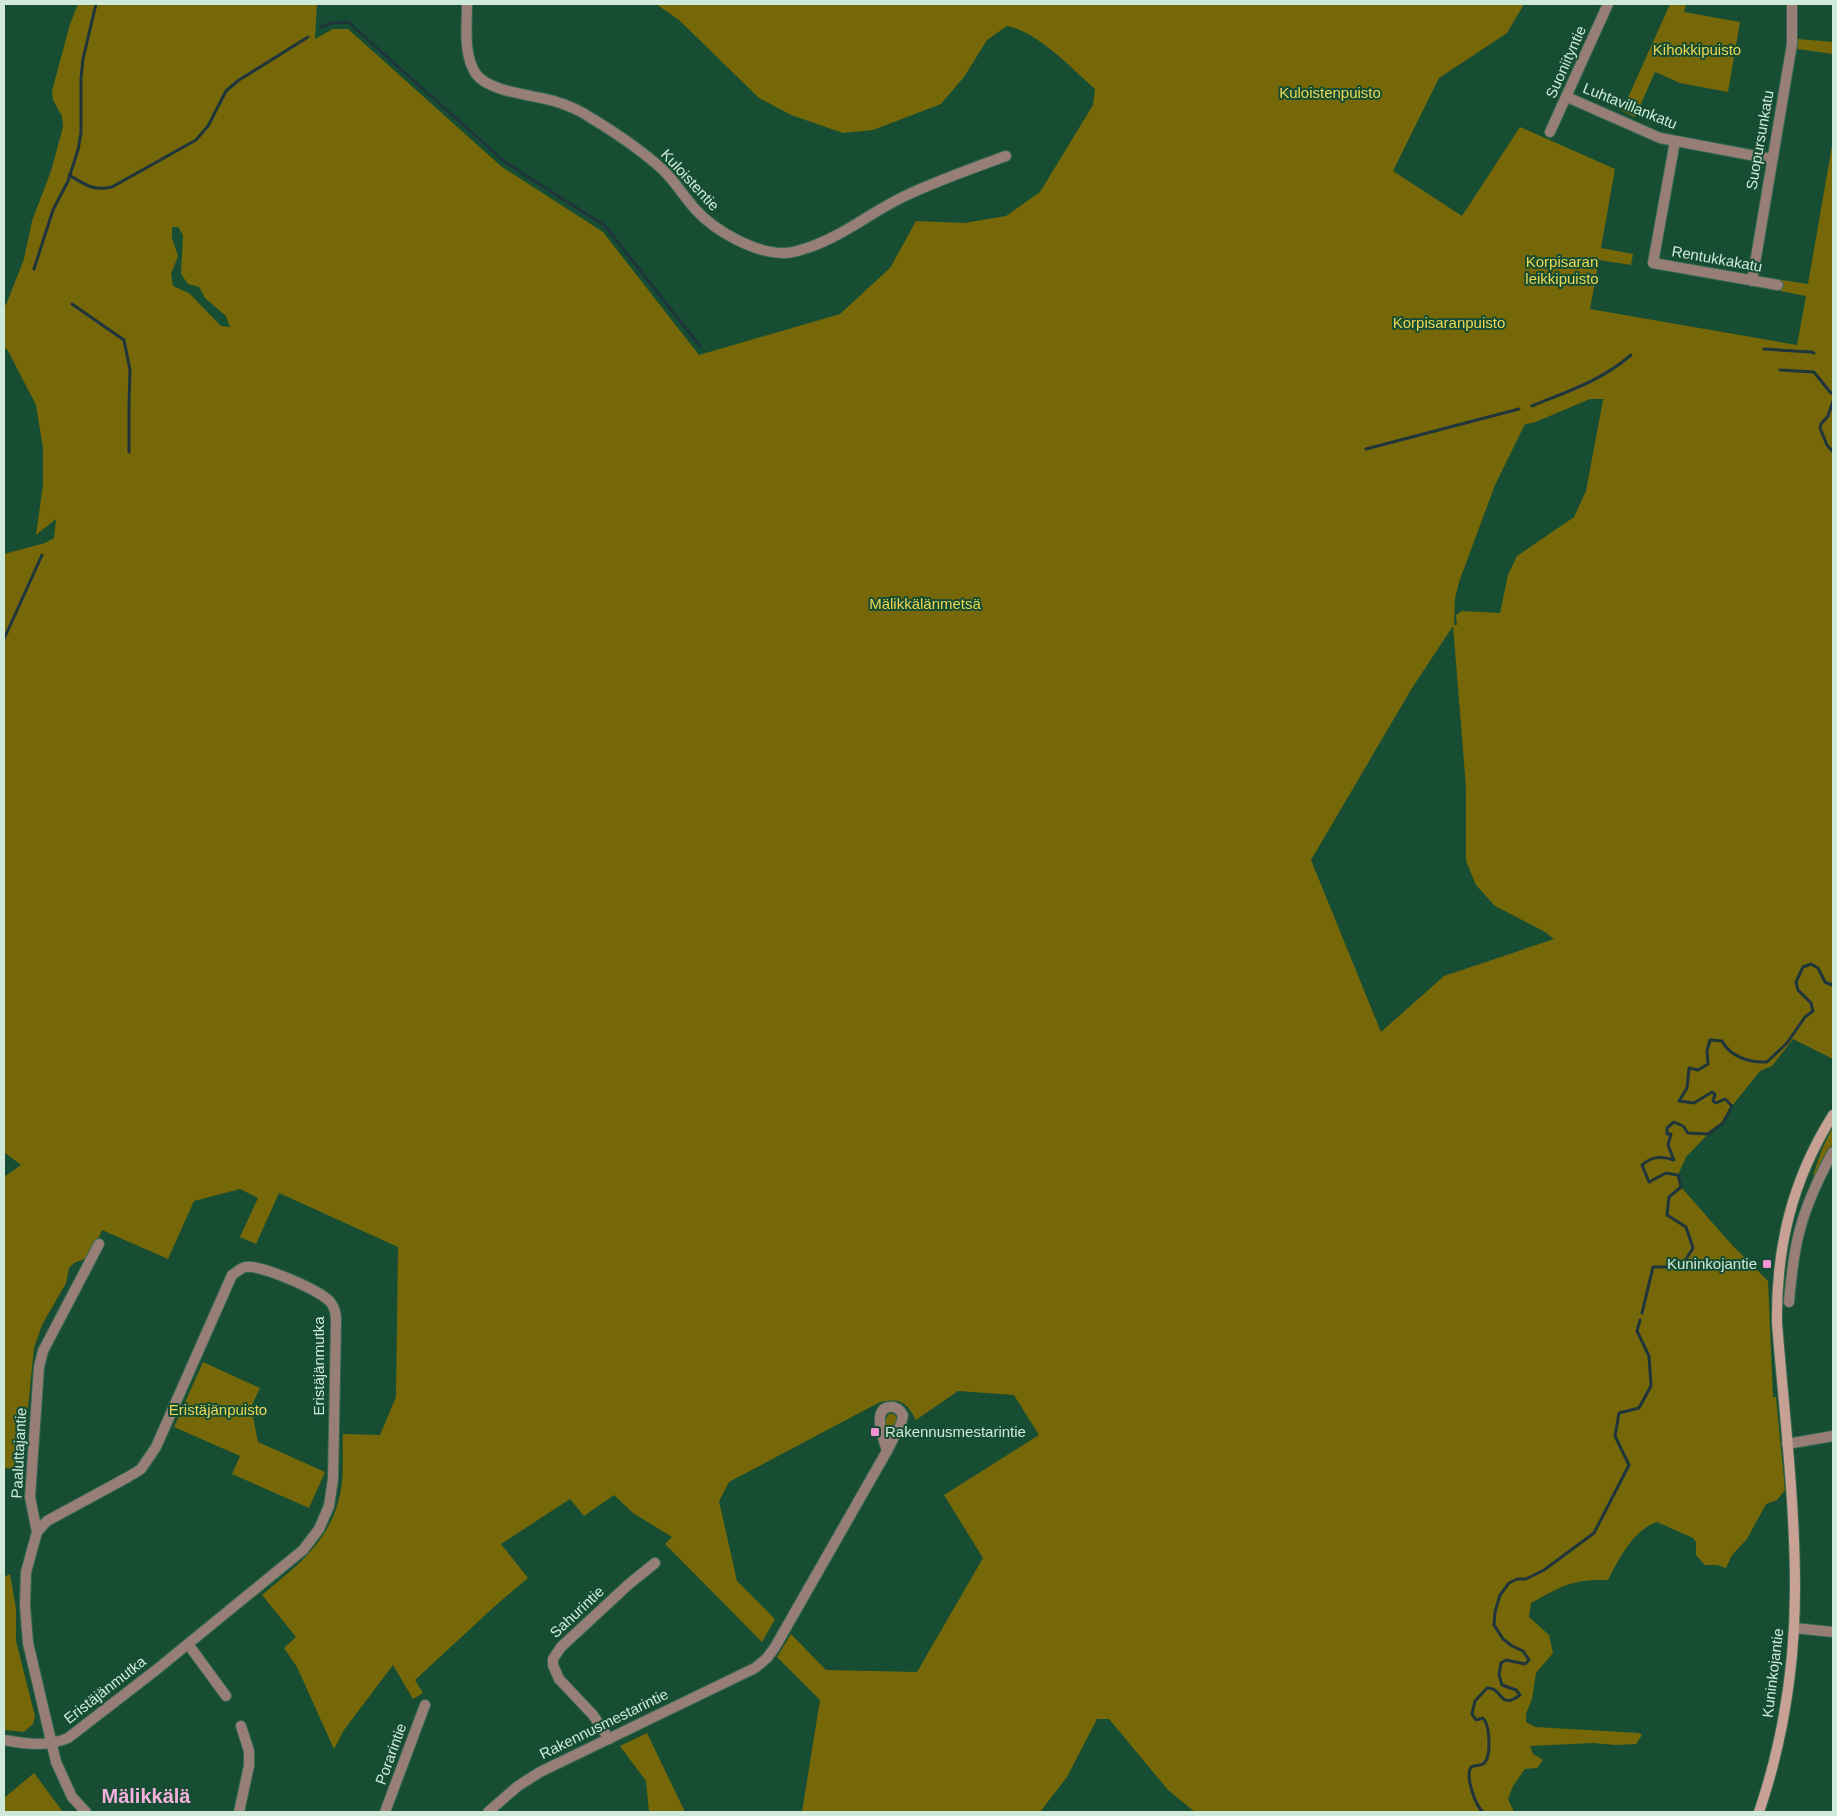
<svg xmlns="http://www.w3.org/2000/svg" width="1837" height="1816" viewBox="0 0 1837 1816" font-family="Arial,sans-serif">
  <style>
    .green { fill: #766809; fill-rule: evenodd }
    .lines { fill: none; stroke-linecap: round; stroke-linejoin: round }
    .stream { stroke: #1e353c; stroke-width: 3 }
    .minor-casing { stroke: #376951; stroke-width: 12 }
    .secondary-casing { stroke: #376951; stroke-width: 12 }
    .minor { stroke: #977f77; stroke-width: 10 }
    .secondary { stroke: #c7a194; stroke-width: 10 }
    .poi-dot { fill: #f391d5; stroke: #164d33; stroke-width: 2 }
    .labels { text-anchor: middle; stroke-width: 4; stroke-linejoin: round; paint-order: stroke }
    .park-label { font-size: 15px; fill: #edd653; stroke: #164d33 }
    .street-label { font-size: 15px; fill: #cfeada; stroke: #164d33 }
    .poi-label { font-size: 15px; fill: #cfeada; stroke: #164d33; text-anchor: end }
    .district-label { font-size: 20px; font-weight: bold; fill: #f5b0de; stroke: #164d33 }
  </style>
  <rect width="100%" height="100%" fill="#164d33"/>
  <g class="green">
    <path d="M 78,4 L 317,4 L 315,39 L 333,29 L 348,29 L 502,167 L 603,232 L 699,355 L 840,314 L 890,268 L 916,221 L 964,223 L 1006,216 L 1040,192 L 1093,105 L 1095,89 C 1071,68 1038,32 1007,26 L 987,40 L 964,77 L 941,104 L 873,130 L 843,133 L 791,115 L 759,98 L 679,20 L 656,4 L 1524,4 L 1507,33 L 1439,78 L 1393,171 L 1462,216 L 1520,127 L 1615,169 L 1601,248 L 1633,254 L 1631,265 L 1599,260 L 1590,309 L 1797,345 L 1806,296 L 1780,291 L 1782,280 L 1808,284 L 1833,140 L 1833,1059 L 1793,1039 L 1772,1066 L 1760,1071 L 1732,1106 L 1723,1123 L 1708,1134 L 1686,1157 L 1678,1175 L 1681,1187 L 1732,1245 L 1768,1281 L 1773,1397 L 1776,1397 L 1785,1490 L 1777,1500 L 1766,1504 L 1747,1539 L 1732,1555 L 1726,1568 L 1717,1565 L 1705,1565 L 1696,1555 L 1696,1542 L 1693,1538 L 1657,1522 C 1633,1530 1619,1559 1608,1580 C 1572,1579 1562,1586 1531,1603 L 1529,1617 L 1549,1635 L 1553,1653 L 1536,1673 L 1532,1699 L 1526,1714 L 1526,1722 L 1535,1727 L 1639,1733 L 1642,1735 L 1636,1744 L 1616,1745 L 1593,1743 L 1530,1746 L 1533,1754 L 1543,1760 L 1537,1768 L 1525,1769 L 1513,1786 L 1508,1799 L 1514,1812 L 1195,1812 L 1168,1790 L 1109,1719 L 1097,1719 L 1067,1777 L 1040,1812 L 802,1812 L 820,1700 L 777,1657 L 791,1634 L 826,1670 L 917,1672 L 983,1558 L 944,1495 L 1039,1435 L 1014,1395 L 958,1391 L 916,1420 C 906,1401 900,1398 880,1402 L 729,1482 L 719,1501 L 737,1581 L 775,1619 L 762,1642 L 665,1544 L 672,1537 L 633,1513 L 614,1495 L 584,1516 L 570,1499 L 501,1544 L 528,1578 L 495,1606 L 415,1680 L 423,1693 L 413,1699 L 393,1665 L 344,1730 L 334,1749 L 297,1667 L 284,1648 L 296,1637 L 262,1595 C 299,1564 333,1539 341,1489 C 344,1471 342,1452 343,1434 L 380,1435 L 396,1397 L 398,1247 L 279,1193 L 256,1244 L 240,1237 L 258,1198 L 240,1189 L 194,1201 L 168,1259 L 102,1230 L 90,1257 L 74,1263 L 69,1268 L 66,1283 L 42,1325 L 34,1348 L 23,1458 L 17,1469 L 4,1468 L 4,1177 L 21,1165 L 4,1152 L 4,554 L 45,543 L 54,538 L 56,519 L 36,535 L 43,485 L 43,448 L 36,405 L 7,349 L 4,349 L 4,305 L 6,305 L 24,259 L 32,221 L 51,171 L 63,127 L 62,116 L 53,100 L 52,91 L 70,24 ZM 172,227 L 178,227 L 183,235 L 181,274 L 188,284 L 199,287 L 205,298 L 226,316 L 230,327 L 221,326 L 189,293 L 173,286 L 171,274 L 178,256 L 172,238 ZM 1590,399 L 1605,399 L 1603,400 L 1586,491 L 1574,517 L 1517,556 L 1508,575 L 1500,613 L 1462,611 L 1456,615 L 1457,625 L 1454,625 L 1455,599 L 1459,582 L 1495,485 L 1525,424 L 1533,423 ZM 1453,626 L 1466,787 L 1466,861 L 1476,885 L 1495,906 L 1545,932 L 1554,939 L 1444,976 L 1381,1032 L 1311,860 L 1412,688 Z"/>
    <polygon points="1670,4 1686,4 1684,12 1740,22 1728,92 1680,83 1655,72 1635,117 1622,111"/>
    <polygon points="1798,39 1833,42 1833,54 1797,49"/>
    <polygon points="1833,1127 1833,1142 1819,1177 1813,1175 1822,1149"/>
    <polygon points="203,1362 260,1388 251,1407 258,1442 325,1472 309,1508 232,1474 240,1456 174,1427"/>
    <polygon points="889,1414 894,1414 898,1420 891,1436 888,1434 885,1420"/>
    <polygon points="10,1574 16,1609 16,1641 35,1716 33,1724 24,1732 4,1730 4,1577"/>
    <polygon points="647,1733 685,1812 649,1812 646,1781 620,1746"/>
    <polygon points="34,1773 63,1812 4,1812 4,1798"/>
  </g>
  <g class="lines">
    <g class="stream">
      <polyline points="321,27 332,23 348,22 505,162 605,226 700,346"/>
      <path d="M 69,175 C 86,185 92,191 112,187 L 196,140 L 208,126 L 226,91 L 239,80 L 308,37"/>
      <polyline points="34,269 53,210 68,181 78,150 81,133 81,78 83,59 96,4"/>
      <polyline points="72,304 124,340 130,370 129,404 129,452"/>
      <polyline points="1764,349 1811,352 1814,353"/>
      <polyline points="1780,370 1814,372 1830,392 1833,394"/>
      <polyline points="1833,401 1828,416 1821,424 1820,428 1827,445 1833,452"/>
      <path d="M 1532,406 C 1568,391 1601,381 1631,355"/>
      <polyline points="1366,449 1519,409"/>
      <polyline points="4,639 42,555"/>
      <path d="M 1642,1313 L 1653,1267 L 1681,1267 L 1693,1248 L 1686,1227 L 1667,1215 L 1669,1197 L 1681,1187 L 1678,1175 L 1666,1173 L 1649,1182 L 1642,1165 C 1652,1156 1662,1156 1674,1160 L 1668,1145 L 1671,1134 L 1667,1134 L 1667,1128 L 1674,1122 L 1683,1126 L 1688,1133 L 1708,1134 L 1723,1123 L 1732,1106 L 1725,1099 L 1716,1103 L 1713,1101 L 1715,1094 L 1712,1092 L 1694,1103 L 1679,1101 L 1687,1088 L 1689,1068 L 1698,1070 L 1708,1064 L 1707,1051 L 1710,1040 L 1722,1041 C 1730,1057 1751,1063 1767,1062 L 1787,1043 L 1805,1017 L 1813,1011 L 1811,1003 L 1798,990 L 1796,982 L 1803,967 L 1811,964 L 1818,968 L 1825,982 L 1832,985 L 1833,983"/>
      <path d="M 1483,1812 C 1475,1805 1465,1776 1471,1767 C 1475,1765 1480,1766 1483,1764 C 1492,1758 1490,1725 1483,1718 L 1476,1720 L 1472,1714 L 1475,1701 L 1487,1688 C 1503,1687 1499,1711 1520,1695 L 1516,1690 L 1502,1685 L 1499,1675 L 1501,1663 L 1506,1660 L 1525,1664 L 1529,1660 L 1523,1651 L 1512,1646 L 1503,1639 L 1494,1625 L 1495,1612 L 1500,1595 L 1509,1583 L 1517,1579 L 1526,1579 L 1544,1570 L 1594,1533 L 1629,1465 L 1615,1436 L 1619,1413 L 1639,1408 L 1651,1386 L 1649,1356 L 1637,1331 L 1640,1320"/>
    </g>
    <defs>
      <g id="minor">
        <path d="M 467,4 C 467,26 463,55 476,74 C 489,92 533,95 554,101 C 567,105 580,110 591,118 C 616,133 641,150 662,169 C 675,181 684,197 696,210 C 715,231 756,254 785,253 C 793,253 800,250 807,248 C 844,236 872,211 907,195 C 939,180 973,168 1006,156"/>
        <polyline points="1567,97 1660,138 1772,159"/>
        <polyline points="1550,132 1608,4"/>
        <polyline points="1675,141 1653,263 1778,285"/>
        <polyline points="1752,281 1792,44 1792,4"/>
        <path d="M 1789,1302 C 1791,1279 1793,1256 1799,1233 C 1806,1205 1819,1177 1833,1152"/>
        <polyline points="1787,1444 1833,1436"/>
        <polyline points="1794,1628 1833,1632"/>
        <polyline points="188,1644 226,1696"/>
        <polyline points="609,1739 593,1715 559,1679 553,1665 553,1659 561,1647 629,1584 655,1563"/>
        <path d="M 4,1740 C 26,1744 47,1747 68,1738 L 156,1670 L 303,1550 L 319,1529 L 329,1506 L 333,1479 L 336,1321 C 336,1315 335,1308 331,1303 C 323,1291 259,1264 246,1267 C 241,1267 236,1273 232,1275 L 156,1447 L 141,1469 L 128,1477 L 47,1521 L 37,1532"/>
        <polyline points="86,1812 72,1797 56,1762 28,1643 25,1605 26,1572 37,1532 30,1497 39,1367 43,1351 99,1244"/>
        <polyline points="239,1812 249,1766 249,1751 241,1726"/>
        <polyline points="385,1812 425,1705"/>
        <path d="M 488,1812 L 518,1786 L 540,1772 L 755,1668 L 767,1658 L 775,1647 L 887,1451 L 901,1424 L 903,1415 C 900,1410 896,1406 890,1407 C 871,1408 884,1440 887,1451"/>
      </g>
      <path id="secondary" d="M 1759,1812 C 1783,1741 1795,1664 1795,1588 C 1795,1500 1784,1411 1777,1323 C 1776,1247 1792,1180 1833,1115"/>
    </defs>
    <use href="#minor" class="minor-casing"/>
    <use href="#secondary" class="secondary-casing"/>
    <use href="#minor" class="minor"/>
    <use href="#secondary" class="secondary"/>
  </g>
  <g class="poi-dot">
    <rect x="1762" y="1259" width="10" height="10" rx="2.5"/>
    <rect x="870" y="1427" width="10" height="10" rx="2.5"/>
  </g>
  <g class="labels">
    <g class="park-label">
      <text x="1697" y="55">Kihokkipuisto</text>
      <text x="1330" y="98">Kuloistenpuisto</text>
      <text x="1562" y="267">Korpisaran<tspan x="1562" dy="17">leikkipuisto</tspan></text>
      <text x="1449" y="328">Korpisaranpuisto</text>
      <text x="925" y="609">Mälikkälänmetsä</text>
      <text x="218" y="1415">Eristäjänpuisto</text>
    </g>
    <g class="street-label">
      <text transform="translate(1566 62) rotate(-66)" y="5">Suoniityntie</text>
      <text transform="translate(1630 106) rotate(22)" y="5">Luhtavillankatu</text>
      <text transform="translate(1760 140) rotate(-80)" y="5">Suopursunkatu</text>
      <text transform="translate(690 180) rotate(47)" y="5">Kuloistentie</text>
      <text transform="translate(1717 259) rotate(10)" y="5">Rentukkakatu</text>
      <text transform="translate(319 1366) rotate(-90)" y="5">Eristäjänmutka</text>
      <text transform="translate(19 1453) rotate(-87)" y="5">Paaluttajantie</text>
      <text transform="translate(577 1612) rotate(-43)" y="5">Sahurintie</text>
      <text transform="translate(1773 1673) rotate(-83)" y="5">Kuninkojantie</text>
      <text transform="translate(105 1690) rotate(-38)" y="5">Eristäjänmutka</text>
      <text transform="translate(604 1724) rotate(-26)" y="5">Rakennusmestarintie</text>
      <text transform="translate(391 1754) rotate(-70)" y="5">Porarintie</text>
    </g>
    <g class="poi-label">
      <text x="1757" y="1269">Kuninkojantie</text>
      <text x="885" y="1437" text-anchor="start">Rakennusmestarintie</text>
    </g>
    <g class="district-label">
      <text x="146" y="1803">Mälikkälä</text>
    </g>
  </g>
  <rect width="1837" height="1816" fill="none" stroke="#cfeada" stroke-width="10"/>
</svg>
